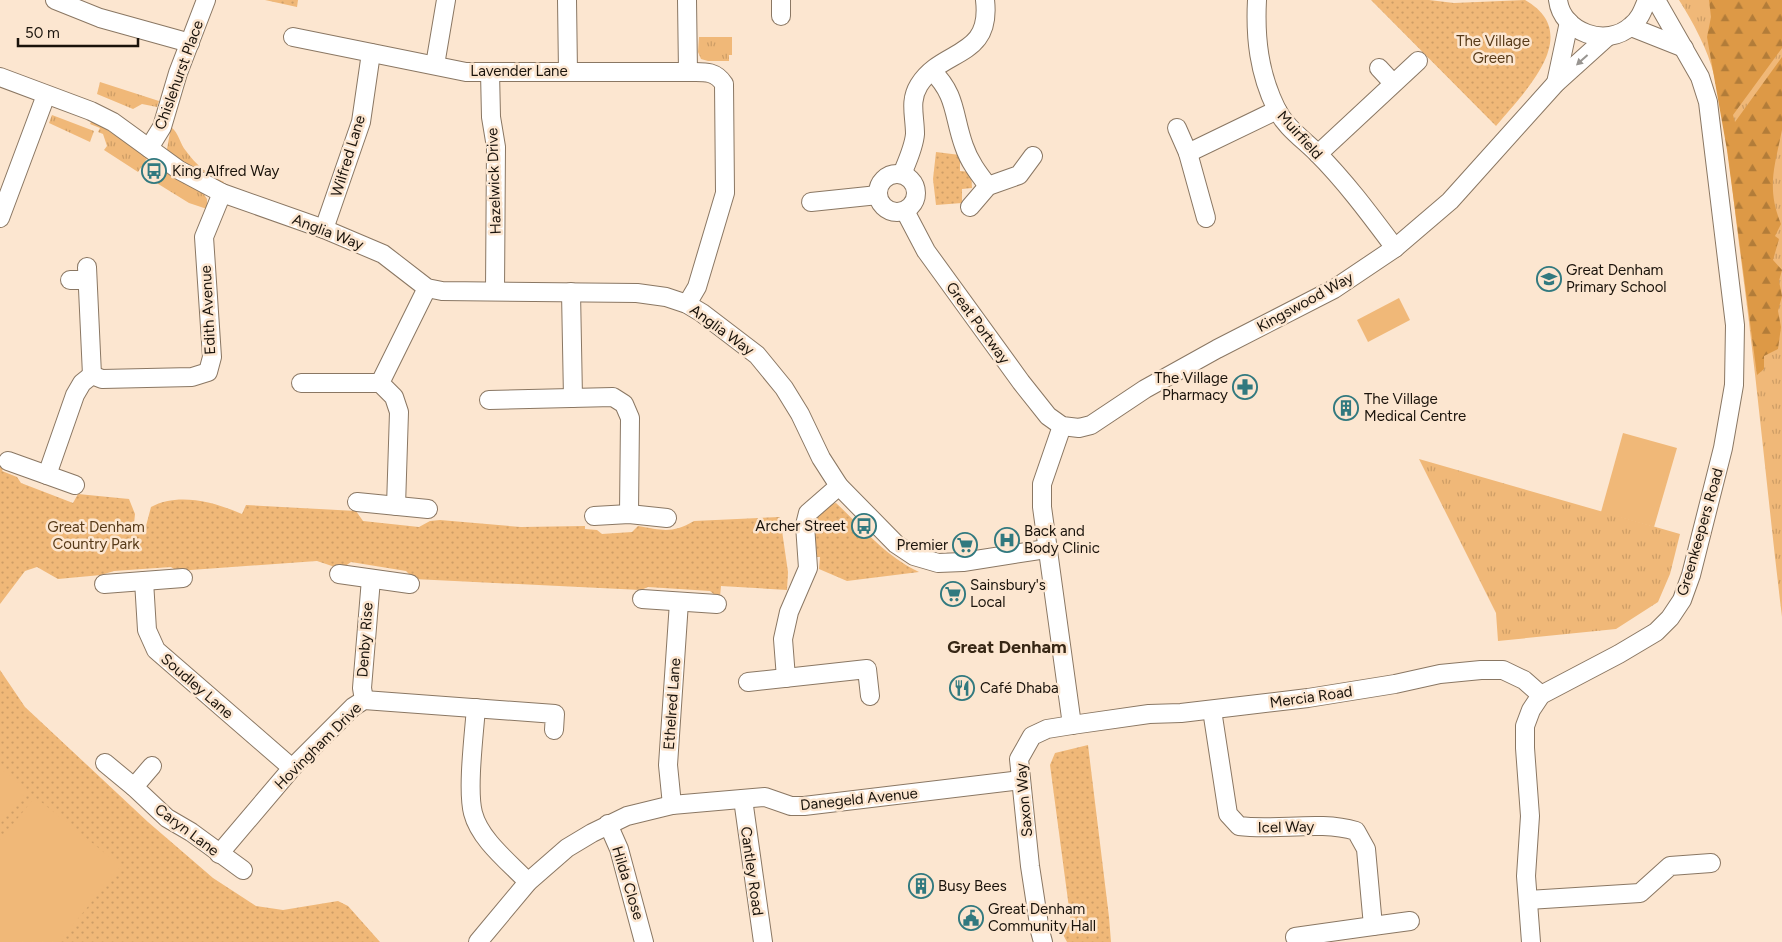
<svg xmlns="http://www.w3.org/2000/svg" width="1782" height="942" viewBox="0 0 1782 942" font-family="Figtree,sans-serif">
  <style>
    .grass { fill: url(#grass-tufts) }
    .forest { fill: url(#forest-firs) }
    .park { fill: url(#park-dots) }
    .pitch { fill: #f0b878 }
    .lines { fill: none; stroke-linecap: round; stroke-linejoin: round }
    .minor-casing { stroke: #8a7763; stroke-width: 20 }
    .minor { stroke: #fff; stroke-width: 18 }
    .oneway { fill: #989591 }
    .labels { text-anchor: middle; stroke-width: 5; stroke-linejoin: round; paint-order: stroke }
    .park-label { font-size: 15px; fill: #573a18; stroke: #fce6d0 }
    .street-label { font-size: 15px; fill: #1a130b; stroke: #fce6d0 }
    .poi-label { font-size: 15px; fill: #1a130b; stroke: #fce6d0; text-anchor: start }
    .quarter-label { font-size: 18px; font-weight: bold; fill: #372715; stroke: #fce6d0 }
  </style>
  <defs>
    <pattern id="grass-tufts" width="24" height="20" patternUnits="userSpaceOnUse" patternTransform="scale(1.25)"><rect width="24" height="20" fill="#f0b878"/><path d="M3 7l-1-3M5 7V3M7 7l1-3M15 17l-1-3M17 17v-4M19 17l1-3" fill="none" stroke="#cd9d66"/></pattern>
    <pattern id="forest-firs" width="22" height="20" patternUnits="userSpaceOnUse" patternTransform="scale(1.25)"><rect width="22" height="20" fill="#dd9946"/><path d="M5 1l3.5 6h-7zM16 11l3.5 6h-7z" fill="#b27c39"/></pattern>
    <pattern id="park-dots" width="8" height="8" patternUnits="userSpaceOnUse" patternTransform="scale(1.25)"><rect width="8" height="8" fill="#f0b878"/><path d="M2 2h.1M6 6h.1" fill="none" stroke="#cd9d66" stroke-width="1.8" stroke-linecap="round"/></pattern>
  </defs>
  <rect width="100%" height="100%" fill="#fce6d0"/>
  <g class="grass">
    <path d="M 1679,0 L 1782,0 L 1782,617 C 1767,493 1756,368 1739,244 C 1732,188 1727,130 1714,75 C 1708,50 1693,22 1679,0 Z"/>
    <polygon points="699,37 732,37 732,55 729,55 729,61 708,61 701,59 698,52"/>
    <polygon points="100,82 159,101 157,107 142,104 133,109 97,94"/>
    <polygon points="52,115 94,131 90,142 49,123"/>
    <polygon points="92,120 148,157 138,172 104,150 107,146 103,134 98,132 100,128 90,124"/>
    <path d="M 171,127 C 179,133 180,144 186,151 C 196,165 208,175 224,182 L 222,186 L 171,155 L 167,149 Z"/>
    <polygon points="164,169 203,193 207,199 207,209 189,203 155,182"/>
    <polygon points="1419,459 1680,534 1670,574 1658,602 1616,629 1498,641 1496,613"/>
  </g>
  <path class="forest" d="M 1709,0 L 1782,0 L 1782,48 L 1733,115 L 1735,122 L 1782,57 C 1782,77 1782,111 1782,130 C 1775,165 1766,188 1781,224 L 1775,236 L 1779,239 L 1773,260 L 1782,270 L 1779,281 L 1782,296 L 1778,311 L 1781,327 L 1778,349 L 1764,356 L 1764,369 L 1757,375 L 1727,150 L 1707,37 L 1711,17 Z"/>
  <g class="park">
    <polygon points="265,0 298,0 297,7"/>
    <path d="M 1371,0 L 1429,0 L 1454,3 L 1525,0 C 1585,34 1524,92 1496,126 Z"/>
    <polygon points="936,152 960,155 960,171 971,172 972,188 962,189 962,203 936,205 933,179"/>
    <path d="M 0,465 L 4,467 L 2,471 L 17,477 L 21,483 L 73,503 L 78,494 L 129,499 L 135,514 L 134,524 L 146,526 L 151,507 C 178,492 215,502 242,514 L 246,505 L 356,511 L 363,521 L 419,527 L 430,521 L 440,520 L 521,527 L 585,526 L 585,529 L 597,530 L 602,534 L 632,532 L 638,526 C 662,530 672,534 694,521 L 780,517 L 788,572 L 787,590 L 721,586 L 720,597 L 716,596 L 710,591 L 648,587 L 641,590 L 414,579 L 406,571 L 351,562 L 341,569 L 317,561 L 177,571 L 171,567 L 114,571 L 101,575 L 58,579 L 37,567 L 25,571 L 0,604 Z"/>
    <path d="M 836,503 C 863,528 885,556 919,572 L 847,581 L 819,569 L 820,557 L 815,557 L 813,522 L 831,504 Z"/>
    <polygon points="0,670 25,707 148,822 213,878 256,906 283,910 338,901 348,906 380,942 0,942"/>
    <polygon points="1088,745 1109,917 1111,942 1067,942 1059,927 1071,923 1050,765 1055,753"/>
  </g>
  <g class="pitch">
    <polygon points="1399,298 1410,320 1368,342 1357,320"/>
    <polygon points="1623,433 1677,448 1654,527 1601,512"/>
    <polygon points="0,768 28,790 0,824"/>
    <polygon points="35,797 121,866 59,942 0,942 0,840"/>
  </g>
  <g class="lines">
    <defs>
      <g id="minor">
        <polyline points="55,0 100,18 190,43"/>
        <polyline points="567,0 568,72"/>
        <polyline points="687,0 688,72"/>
        <path d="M 1257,0 C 1255,38 1259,73 1276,108 C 1285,127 1303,139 1317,153 C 1346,182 1371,216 1395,248"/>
        <path d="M 1558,0 C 1562,33 1607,48 1631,26 C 1640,19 1643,10 1647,0"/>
        <polyline points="781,16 781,0"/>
        <polyline points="1631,27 1684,48"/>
        <path d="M 293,37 L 466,72 L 688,72 C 703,72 715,70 724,84 L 725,193 L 697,287 L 687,304"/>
        <polyline points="435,65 446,0"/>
        <polyline points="1379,68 1392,82"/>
        <path d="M 932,71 C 957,95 953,116 964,146 C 969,161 978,173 988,186"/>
        <polyline points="490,72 491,117 496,147 495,291"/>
        <polyline points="0,77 91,111 113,122 179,170 222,193 324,229 383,254 427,288 442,291 637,293 666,297 687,304 702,313 757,355 784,388 800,414 821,458 839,486 896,544 914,556 938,563 963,562 1046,549"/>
        <polyline points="1556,83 1569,22"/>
        <polyline points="1177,128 1188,153 1206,218"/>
        <polyline points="149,148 162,127 178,73 206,0"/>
        <polyline points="1188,153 1277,110"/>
        <polyline points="1318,154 1418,61"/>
        <circle cx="897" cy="193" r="19"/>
        <path d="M 902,174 C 907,162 914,147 915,134 C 915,116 909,101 919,85 C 942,48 992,59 985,0"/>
        <polyline points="811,202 878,195"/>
        <polyline points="970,207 988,186 1019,175 1033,156"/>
        <polyline points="905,211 926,251 1021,382 1048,416 1062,426 1079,428 1091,425 1145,389 1217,349 1334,289 1395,248 1450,201 1556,83 1607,37"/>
        <polyline points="0,218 46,95"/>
        <polyline points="324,229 361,122 371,53"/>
        <polyline points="87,267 92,375"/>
        <polyline points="70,280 87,280"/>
        <polyline points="571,292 573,398"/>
        <polyline points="301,383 380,383"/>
        <polyline points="489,400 613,397 624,404 630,418 629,514"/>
        <polyline points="1062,426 1042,484 1042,507 1072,725"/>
        <polyline points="8,461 75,485"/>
        <polyline points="47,475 75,395 82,383 92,375 102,379 192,377 208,372 212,357 204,237 222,193"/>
        <polyline points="357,502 428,509"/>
        <polyline points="396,506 399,412 394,397 380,383 427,288"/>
        <polyline points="594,516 629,514 667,518"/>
        <polyline points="339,574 410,584"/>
        <polyline points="144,581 147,630 156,650 292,768"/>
        <polyline points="104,584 183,578"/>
        <polyline points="642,599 717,604"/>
        <polyline points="786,678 783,639 789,612 808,568 805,525 808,513 839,486"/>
        <polyline points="748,682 867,669 870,696"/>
        <polyline points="364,700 362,688 371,579"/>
        <path d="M 476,708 C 474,734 467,790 473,813 C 480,840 509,862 528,882"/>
        <path d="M 1212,710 L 1228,814 L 1239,826 C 1278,831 1319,820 1356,831 L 1366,849 L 1373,926 L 1295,937"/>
        <polyline points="105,763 134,787 167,818 191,832 243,870"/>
        <polyline points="134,787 152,766"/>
        <polyline points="743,799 763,942"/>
        <polyline points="672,805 668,765 679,602"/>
        <polyline points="608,824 619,849 644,942"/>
        <polyline points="219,854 292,768 353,707 364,700 555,714 554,730"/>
        <polyline points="1528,900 1640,893 1670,866 1711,863"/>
        <polyline points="1373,926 1410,921"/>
        <polyline points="478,942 528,882 567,848 592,833 627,816 672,805 765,797 791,806 804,806 1021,780"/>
        <polyline points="1043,942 1040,931 1030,866 1019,759 1032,736 1047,729 1072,725 1149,714 1181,713 1308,698 1395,684 1440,674 1481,670 1503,670 1524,680 1541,695"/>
        <polyline points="1531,942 1526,876 1530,816 1525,748 1525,726 1531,710 1541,695 1619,654 1656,632 1670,618 1682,600 1691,575 1723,448 1734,385 1735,325 1708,102 1700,77 1656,0"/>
      </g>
    </defs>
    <use href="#minor" class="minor-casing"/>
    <use href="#minor" class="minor"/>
  </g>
  <defs><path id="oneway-solid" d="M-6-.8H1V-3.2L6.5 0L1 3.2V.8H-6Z" transform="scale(1.25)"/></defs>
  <use class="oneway" href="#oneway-solid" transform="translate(1582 60) rotate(138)"/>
  <defs>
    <symbol id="bus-ring" viewBox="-11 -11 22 22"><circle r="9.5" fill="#fce6d0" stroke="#31797f" stroke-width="1.5"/><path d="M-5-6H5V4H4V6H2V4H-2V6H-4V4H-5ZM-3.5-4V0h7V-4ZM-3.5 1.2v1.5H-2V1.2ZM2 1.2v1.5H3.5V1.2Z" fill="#31797f"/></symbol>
    <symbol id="school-ring" viewBox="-11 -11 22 22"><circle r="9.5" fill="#fce6d0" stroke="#31797f" stroke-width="1.5"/><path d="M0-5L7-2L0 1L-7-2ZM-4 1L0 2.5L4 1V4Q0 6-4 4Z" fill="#31797f"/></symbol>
    <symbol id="pharmacy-ring" viewBox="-11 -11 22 22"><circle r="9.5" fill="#fce6d0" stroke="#31797f" stroke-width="1.5"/><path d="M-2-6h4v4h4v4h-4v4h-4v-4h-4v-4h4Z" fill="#31797f"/></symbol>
    <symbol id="building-ring" viewBox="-11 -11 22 22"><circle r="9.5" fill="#fce6d0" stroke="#31797f" stroke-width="1.5"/><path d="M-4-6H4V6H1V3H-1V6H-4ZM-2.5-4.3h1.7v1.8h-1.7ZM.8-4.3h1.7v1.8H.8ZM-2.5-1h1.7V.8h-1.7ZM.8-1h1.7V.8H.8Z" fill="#31797f"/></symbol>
    <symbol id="hospital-ring" viewBox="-11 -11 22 22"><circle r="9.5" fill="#fce6d0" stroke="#31797f" stroke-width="1.5"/><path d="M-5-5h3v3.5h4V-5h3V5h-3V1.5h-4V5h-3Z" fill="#31797f"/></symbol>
    <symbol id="supermarket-ring" viewBox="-11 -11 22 22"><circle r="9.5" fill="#fce6d0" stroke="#31797f" stroke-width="1.5"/><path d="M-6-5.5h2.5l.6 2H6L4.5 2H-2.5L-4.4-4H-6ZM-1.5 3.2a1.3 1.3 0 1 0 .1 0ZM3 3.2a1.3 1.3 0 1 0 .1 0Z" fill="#31797f"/></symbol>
    <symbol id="restaurant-ring" viewBox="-11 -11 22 22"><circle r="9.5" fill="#fce6d0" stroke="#31797f" stroke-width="1.5"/><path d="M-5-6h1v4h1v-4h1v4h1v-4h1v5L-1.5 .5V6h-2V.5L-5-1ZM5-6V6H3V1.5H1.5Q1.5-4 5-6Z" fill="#31797f"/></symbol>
    <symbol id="civic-ring" viewBox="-11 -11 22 22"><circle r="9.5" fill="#fce6d0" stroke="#31797f" stroke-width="1.5"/><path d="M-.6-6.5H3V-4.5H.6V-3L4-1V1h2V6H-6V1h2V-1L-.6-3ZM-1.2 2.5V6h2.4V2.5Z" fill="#31797f"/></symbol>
  </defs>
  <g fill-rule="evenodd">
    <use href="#bus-ring" x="140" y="157" width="28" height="28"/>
    <use href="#school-ring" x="1535" y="265" width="28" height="28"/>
    <use href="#pharmacy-ring" x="1231" y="373" width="28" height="28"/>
    <use href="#building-ring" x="1332" y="394" width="28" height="28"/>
    <use href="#bus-ring" x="850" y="512" width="28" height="28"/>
    <use href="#hospital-ring" x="993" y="526" width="28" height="28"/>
    <use href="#supermarket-ring" x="951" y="531" width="28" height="28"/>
    <use href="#supermarket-ring" x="939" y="580" width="28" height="28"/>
    <use href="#restaurant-ring" x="948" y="674" width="28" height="28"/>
    <use href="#building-ring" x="907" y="872" width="28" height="28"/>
    <use href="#civic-ring" x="957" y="904" width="28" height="28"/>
  </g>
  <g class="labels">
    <g class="park-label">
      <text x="1493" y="46">The Village<tspan x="1493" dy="17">Green</tspan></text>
      <text x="96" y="532">Great Denham<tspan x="96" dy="17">Country Park</tspan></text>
    </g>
    <g class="street-label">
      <text x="519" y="76">Lavender Lane</text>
      <text transform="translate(179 75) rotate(-70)" y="5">Chislehurst Place</text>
      <text transform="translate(1300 135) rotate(48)" y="5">Muirfield</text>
      <text transform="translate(348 156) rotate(-73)" y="5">Wilfred Lane</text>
      <text transform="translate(494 181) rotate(-92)" y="5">Hazelwick Drive</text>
      <text transform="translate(328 232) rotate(21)" y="5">Anglia Way</text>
      <text transform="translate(1305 302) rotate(-29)" y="5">Kingswood Way</text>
      <text transform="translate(208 310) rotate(-93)" y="5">Edith Avenue</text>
      <text transform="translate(978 323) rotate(54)" y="5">Great Portway</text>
      <text transform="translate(722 330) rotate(36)" y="5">Anglia Way</text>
      <text transform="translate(1700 532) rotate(-74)" y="5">Greenkeepers Road</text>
      <text transform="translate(365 640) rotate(-86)" y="5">Denby Rise</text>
      <text transform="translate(197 686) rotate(41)" y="5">Soudley Lane</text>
      <text transform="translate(1311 697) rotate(-8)" y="5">Mercia Road</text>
      <text transform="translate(672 704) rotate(-86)" y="5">Ethelred Lane</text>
      <text transform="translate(318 746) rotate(-45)" y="5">Hovingham Drive</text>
      <text transform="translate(859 799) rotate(-6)" y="5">Danegeld Avenue</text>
      <text transform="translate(1024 800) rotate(-95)" y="5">Saxon Way</text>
      <text transform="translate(1286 827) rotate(-1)" y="5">Icel Way</text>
      <text transform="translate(187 830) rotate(37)" y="5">Caryn Lane</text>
      <text transform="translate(752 871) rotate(82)" y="5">Cantley Road</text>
      <text transform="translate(628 883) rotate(73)" y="5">Hilda Close</text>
    </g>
    <g class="poi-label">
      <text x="172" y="176">King Alfred Way</text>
      <text x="1566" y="275">Great Denham<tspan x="1566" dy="17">Primary School</tspan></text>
      <text x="1228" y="383" text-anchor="end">The Village<tspan x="1228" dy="17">Pharmacy</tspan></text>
      <text x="1364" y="404">The Village<tspan x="1364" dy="17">Medical Centre</tspan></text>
      <text x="846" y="531" text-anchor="end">Archer Street</text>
      <text x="1024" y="536">Back and<tspan x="1024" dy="17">Body Clinic</tspan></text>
      <text x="948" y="550" text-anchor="end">Premier</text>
      <text x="970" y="590">Sainsbury's<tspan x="970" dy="17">Local</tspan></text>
      <text x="980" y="693">Café Dhaba</text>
      <text x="938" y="891">Busy Bees</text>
      <text x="988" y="914">Great Denham<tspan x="988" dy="17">Community Hall</tspan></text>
    </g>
    <g class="quarter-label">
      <text x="1007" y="653">Great Denham</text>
    </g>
  </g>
  <path d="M18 38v8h120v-8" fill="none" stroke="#1a130b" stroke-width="2.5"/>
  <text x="25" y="38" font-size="15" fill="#1a130b" stroke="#fce6d0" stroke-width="4" paint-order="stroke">50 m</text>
</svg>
